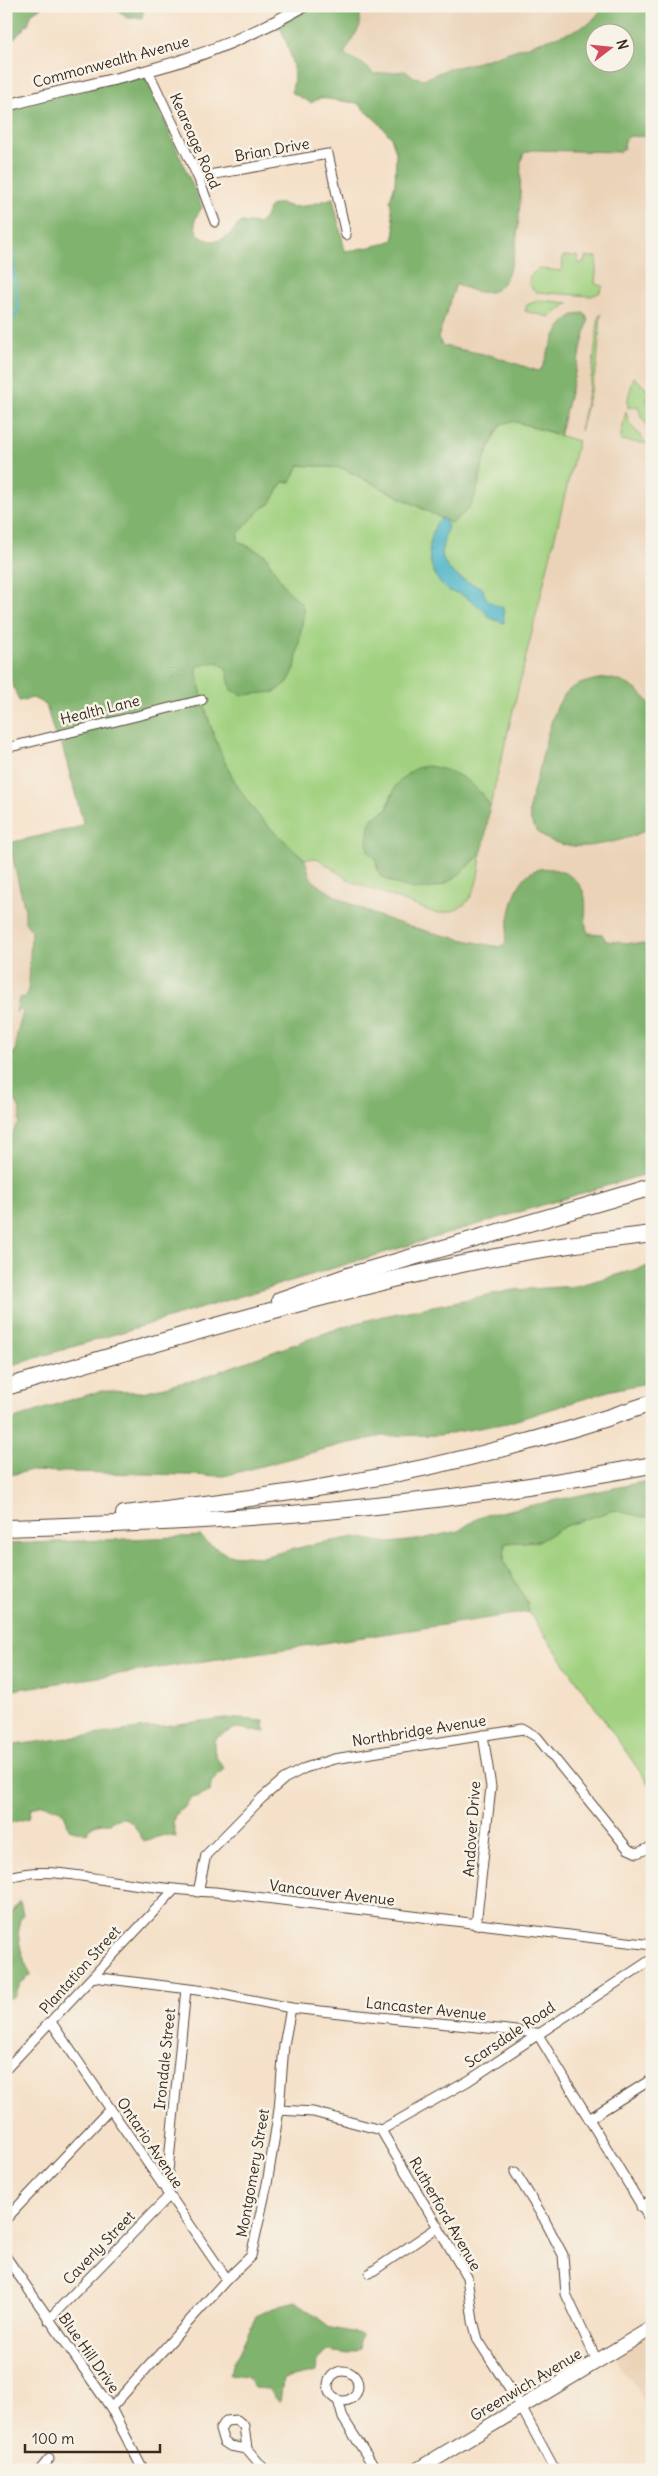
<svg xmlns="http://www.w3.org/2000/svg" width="658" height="2476" viewBox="0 0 658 2476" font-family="Delius,sans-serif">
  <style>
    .built { fill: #ebd3b8 }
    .green { fill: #a1d180; stroke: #6e7e4f }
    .forest { fill: #80b36e; stroke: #5e6e46; fill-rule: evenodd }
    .water { fill: #4ab3c8; stroke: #426e73 }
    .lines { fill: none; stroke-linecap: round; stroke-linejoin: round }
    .stream { stroke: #4ab3c8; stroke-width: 2.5 }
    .minor-casing { stroke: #574538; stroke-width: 11 }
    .tertiary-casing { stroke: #574538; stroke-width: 13 }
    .primary-casing { stroke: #574538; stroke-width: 16 }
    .motorway-casing { stroke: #574538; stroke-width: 18 }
    .minor { stroke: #fff; stroke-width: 9 }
    .tertiary { stroke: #fff; stroke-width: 11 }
    .primary { stroke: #fff; stroke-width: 14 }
    .motorway { stroke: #fff; stroke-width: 16 }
    .labels { text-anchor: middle; stroke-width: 5; stroke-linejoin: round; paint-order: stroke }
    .street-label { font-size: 15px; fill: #3b2a1e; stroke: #f7f3e8 }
  </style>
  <rect width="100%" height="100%" fill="#f7f3e8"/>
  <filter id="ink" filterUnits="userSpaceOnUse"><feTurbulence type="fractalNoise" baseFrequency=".02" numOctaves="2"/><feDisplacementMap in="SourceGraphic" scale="10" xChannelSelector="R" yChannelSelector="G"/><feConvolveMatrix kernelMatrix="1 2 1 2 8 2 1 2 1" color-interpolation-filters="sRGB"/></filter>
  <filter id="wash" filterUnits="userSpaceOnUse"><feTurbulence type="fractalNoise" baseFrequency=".0096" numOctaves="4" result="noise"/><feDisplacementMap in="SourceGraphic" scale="20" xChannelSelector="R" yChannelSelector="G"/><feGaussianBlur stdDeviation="1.12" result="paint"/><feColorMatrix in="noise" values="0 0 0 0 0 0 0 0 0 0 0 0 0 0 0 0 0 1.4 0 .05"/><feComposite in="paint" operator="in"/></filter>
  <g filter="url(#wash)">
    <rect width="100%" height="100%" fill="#f5e1c9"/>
    <g class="built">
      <polygon points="360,6 601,6 602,9 590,23 571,32 475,63 447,69 425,79 414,77 404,71 374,74 363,64 344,53 360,26"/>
      <polygon points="506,125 652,128 652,951 458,961 269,862 192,477"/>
      <polygon points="6,820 41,938 41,1067 6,1171"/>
      <polygon points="652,2329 652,2420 637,2388 623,2372 615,2355"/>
    </g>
    <g class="green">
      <polygon points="563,256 577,256 579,264 584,262 585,257 597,257 595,284 603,286 599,293 591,296 536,292 529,285 530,276 539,269 562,271"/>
      <polygon points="539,300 569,303 549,317 525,311 527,305"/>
      <polygon points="601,314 597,365 580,431 592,373 599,316"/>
      <polygon points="634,377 650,392 646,399 652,403 652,431 641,417 638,406 628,408 628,398"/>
      <polygon points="626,411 629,423 647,444 620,440"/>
      <path d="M 513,421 L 578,441 L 490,806 L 482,793 L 392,793 L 387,809 L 373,818 C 375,833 373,853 377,868 C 380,877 389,881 397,884 C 437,898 454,880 481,854 C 478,886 473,914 435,913 L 351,881 L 317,858 L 305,859 C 287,843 267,828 252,808 C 221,768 206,718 196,669 L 197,666 L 217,662 L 226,668 L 228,673 L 275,692 L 288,682 L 295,668 L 304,610 L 301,603 L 284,586 L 265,555 L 237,541 L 238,534 L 262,508 L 270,504 L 283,482 L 291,482 L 299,465 L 342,468 L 451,523 L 479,486 L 484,460 L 501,424 Z"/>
      <polygon points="614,1510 643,1517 652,1515 652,1789 530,1614 527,1602 504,1562 505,1543 539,1541 565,1526"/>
    </g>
    <g class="forest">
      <polygon points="6,6 43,6 32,13 28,24 9,44 11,47 6,56"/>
      <polygon points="113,6 144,6 142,18 127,18"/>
      <path d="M 304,6 L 360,6 L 360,26 L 344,54 L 363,64 L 374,74 L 405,71 L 414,77 L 425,79 L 447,69 L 475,63 L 571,32 L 590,23 L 602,9 L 601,6 L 652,6 L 652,137 L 630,136 L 625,140 L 624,148 L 620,152 L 532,150 L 524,153 L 521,161 C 520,188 522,280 493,291 C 480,295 468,289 456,284 L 438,338 L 443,346 L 493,356 L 538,371 L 542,368 C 550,349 559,312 585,313 L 588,321 L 559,437 L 554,433 L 513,421 L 501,424 C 495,436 488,447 484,459 C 474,487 482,504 451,523 L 342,468 L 299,465 L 291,482 L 283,482 L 270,504 L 262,508 L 238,534 L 238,541 L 265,555 L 284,586 L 301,603 L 304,611 L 295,668 L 288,682 L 275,692 L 242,695 L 231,690 L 226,668 L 217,662 L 197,666 L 196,669 C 206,718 221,766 251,806 C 265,826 285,840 302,857 C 308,862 307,871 311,878 C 315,884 329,892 336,896 C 385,924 443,936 499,947 L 505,944 C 510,916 513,858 556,870 C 568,873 578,880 583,891 C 589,904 582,920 588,933 L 602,934 L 606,941 L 652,945 L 652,1172 L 6,1367 L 6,1142 C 13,1137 12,1129 19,1124 L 20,1109 L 12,1095 L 6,1093 L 6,1069 L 16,1048 L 17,1033 L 23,1012 L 21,1009 L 16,1012 L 19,998 L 26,997 L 29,985 L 31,930 L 25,922 L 25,910 L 9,843 L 79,827 L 83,822 L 60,738 L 55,736 L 46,705 L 33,698 L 19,701 L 12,683 L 6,682 L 6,633 L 11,625 L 10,619 L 6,614 L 6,74 L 14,103 L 144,74 L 202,207 C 200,211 195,217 195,222 C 194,242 218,246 230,234 C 234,230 237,225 241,222 L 258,224 L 264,219 L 270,206 L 281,203 C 296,212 318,202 333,198 L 345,251 C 358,249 381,246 393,240 L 395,232 L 390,200 L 395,184 L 396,152 L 391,137 L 379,123 L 357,103 L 320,98 L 311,103 L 291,92 C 299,73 287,41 278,23 ZM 596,32 L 626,32 L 626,62 L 596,62 Z"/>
      <path d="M 606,678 C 627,681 639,689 652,706 L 652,825 C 637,838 614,842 595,845 C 567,850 524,841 530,804 C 532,792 537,780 540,767 C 544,747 551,715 562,698 C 570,684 591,680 606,678 Z"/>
      <path d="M 427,766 C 454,769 476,782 490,806 C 487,817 486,846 480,855 C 476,859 470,864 466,868 C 438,895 411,895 379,875 L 377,861 L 368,852 L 367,840 L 369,825 L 373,818 L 387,809 L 396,785 L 405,776 L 416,768 Z"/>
      <polygon points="652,1265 652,1382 612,1390 507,1423 440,1435 384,1436 340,1445 224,1476 28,1471 6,1476 6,1422 69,1400 102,1391 143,1392 198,1379 342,1327 383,1316 513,1290 576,1286"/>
      <polygon points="652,1480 651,1516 643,1517 614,1510 565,1526 539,1541 505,1543 504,1562 527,1602 529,1612 6,1691 6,1544 201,1536 207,1543 228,1555 262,1557 314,1544 356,1537 389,1543 417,1540 458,1531 481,1516"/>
      <path d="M 225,1718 L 264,1721 L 265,1732 L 236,1728 L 215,1738 C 212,1750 216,1760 224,1768 L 211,1783 L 210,1792 L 190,1799 L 184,1808 L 175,1815 L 173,1823 L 176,1837 L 164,1835 L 144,1841 C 135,1830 130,1808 110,1823 C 99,1823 91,1823 87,1834 L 69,1829 C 64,1808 61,1809 41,1804 L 31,1809 L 29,1818 L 10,1823 L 6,1813 L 6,1746 Z"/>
      <path d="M 20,1901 L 23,1915 C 12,1927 23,1961 31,1975 L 21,1983 L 15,1996 L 6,1999 L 6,1922 Z"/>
      <polygon points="296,2301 331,2328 361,2334 359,2342 361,2349 349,2354 327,2351 317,2361 316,2372 283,2379 280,2403 268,2389 254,2388 247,2376 229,2374 256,2316 280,2305"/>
    </g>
    <path class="water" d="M 440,519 L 444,519 L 448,526 C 440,551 437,564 462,579 C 469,584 477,584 483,589 C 485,602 493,604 503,608 L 504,623 L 490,618 C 485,610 470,599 460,594 C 456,592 450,593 446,589 C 433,578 426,556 431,540 C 433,532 434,525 440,519 Z"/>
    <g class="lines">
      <g class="stream">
        <polyline points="6,10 7,6"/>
        <polyline points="6,196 18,311 6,331"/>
      </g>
    </g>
  </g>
  <g filter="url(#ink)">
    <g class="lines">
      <defs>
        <g id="minor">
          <polyline points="148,71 198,177 215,222"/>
          <polyline points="198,177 328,154 346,235"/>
          <polyline points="6,748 202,700"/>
          <path d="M 9,1877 C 41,1867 79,1876 112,1881 C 146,1886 180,1891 215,1892 L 652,1945"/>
          <polyline points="198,1892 206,1855 262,1798 284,1779 305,1768 334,1759 523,1729 537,1737 628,1849 637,1853 652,1847"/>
          <polyline points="476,1925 491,1787 483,1735"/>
          <polyline points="93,1977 213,1992 291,2008 537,2033 652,2223"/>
          <polyline points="51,2022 227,2279"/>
          <polyline points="6,2069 174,1890"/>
          <polyline points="279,2110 313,2112 381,2130 467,2277 473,2321 478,2340 521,2407 555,2470"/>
          <polyline points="589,2119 652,2079"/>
          <polyline points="381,2130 468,2081 652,1959"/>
          <polyline points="515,2172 543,2217 563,2255 566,2294 597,2361"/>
          <polyline points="166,2191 186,1989"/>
          <polyline points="641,2207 652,2200"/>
          <polyline points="6,2219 110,2109"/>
          <polyline points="6,2257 111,2408 143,2470"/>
          <polyline points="370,2273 438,2227"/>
          <polyline points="48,2320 169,2196"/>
          <circle cx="343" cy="2386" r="15"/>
          <polyline points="338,2400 343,2418 376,2470"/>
          <polyline points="111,2408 227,2279 251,2256 267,2184 279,2110 284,2045 291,2008"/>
          <polyline points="247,2449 244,2426 237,2420 226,2421 220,2430 224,2442 230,2446 247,2449 265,2470"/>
          <polyline points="40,2470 49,2459"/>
        </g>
        <path id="tertiary" d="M 6,106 C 52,92 100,84 146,71 C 201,57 255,34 304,6"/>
        <polyline id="primary" points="417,2470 652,2328"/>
        <g id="motorway">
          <polyline points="280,1300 348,1276 652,1187"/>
          <path d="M 6,1387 C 157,1343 308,1297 462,1264 C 525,1250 588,1242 652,1234"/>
          <path d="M 124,1514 C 196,1505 269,1497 341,1484 C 447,1466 550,1438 652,1403"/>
          <path d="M 6,1528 C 97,1525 187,1522 278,1515 C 403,1506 528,1488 652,1465"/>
        </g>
      </defs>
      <use href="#minor" class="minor-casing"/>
      <use href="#tertiary" class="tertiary-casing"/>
      <use href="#primary" class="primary-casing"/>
      <use href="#motorway" class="motorway-casing"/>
      <use href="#minor" class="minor"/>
      <use href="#tertiary" class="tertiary"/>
      <use href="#primary" class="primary"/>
      <use href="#motorway" class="motorway"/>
    </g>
  </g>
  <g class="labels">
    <g class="street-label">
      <text transform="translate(111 62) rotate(-15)" y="5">Commonwealth Avenue</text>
      <text transform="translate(195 141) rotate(66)" y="5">Keareage Road</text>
      <text transform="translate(272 150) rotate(-10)" y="5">Brian Drive</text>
      <text transform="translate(100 710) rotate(-14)" y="5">Health Lane</text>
      <text transform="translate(419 1731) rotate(-9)" y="5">Northbridge Avenue</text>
      <text transform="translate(472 1829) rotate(-86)" y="5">Andover Drive</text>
      <text transform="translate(332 1893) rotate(7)" y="5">Vancouver Avenue</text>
      <text transform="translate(80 1970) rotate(-48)" y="5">Plantation Street</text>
      <text transform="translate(426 2009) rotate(6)" y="5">Lancaster Avenue</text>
      <text transform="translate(510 2035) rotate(-34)" y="5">Scarsdale Road</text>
      <text transform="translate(165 2059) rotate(-84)" y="5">Irondale Street</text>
      <text transform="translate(150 2143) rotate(56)" y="5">Ontario Avenue</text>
      <text transform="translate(253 2173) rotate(-80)" y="5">Montgomery Street</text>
      <text transform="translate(445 2214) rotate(60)" y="5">Rutherford Avenue</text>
      <text transform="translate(99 2248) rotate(-46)" y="5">Caverly Street</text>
      <text transform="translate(89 2353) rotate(55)" y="5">Blue Hill Drive</text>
      <text transform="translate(526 2385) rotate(-31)" y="5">Greenwich Avenue</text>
    </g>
  </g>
  <rect width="658" height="2476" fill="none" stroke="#f7f3e8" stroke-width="25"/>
  <g transform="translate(610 48) rotate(74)"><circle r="24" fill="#f7f3e8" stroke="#aca397"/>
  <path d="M0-4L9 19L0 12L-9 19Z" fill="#d1495b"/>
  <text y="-8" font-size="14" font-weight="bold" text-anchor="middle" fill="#3b2a1e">N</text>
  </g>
  <path d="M25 2444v8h135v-8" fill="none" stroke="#3b2a1e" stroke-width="2.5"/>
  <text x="32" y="2444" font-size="15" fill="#3b2a1e" stroke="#f7f3e8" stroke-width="4" paint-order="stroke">100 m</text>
</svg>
